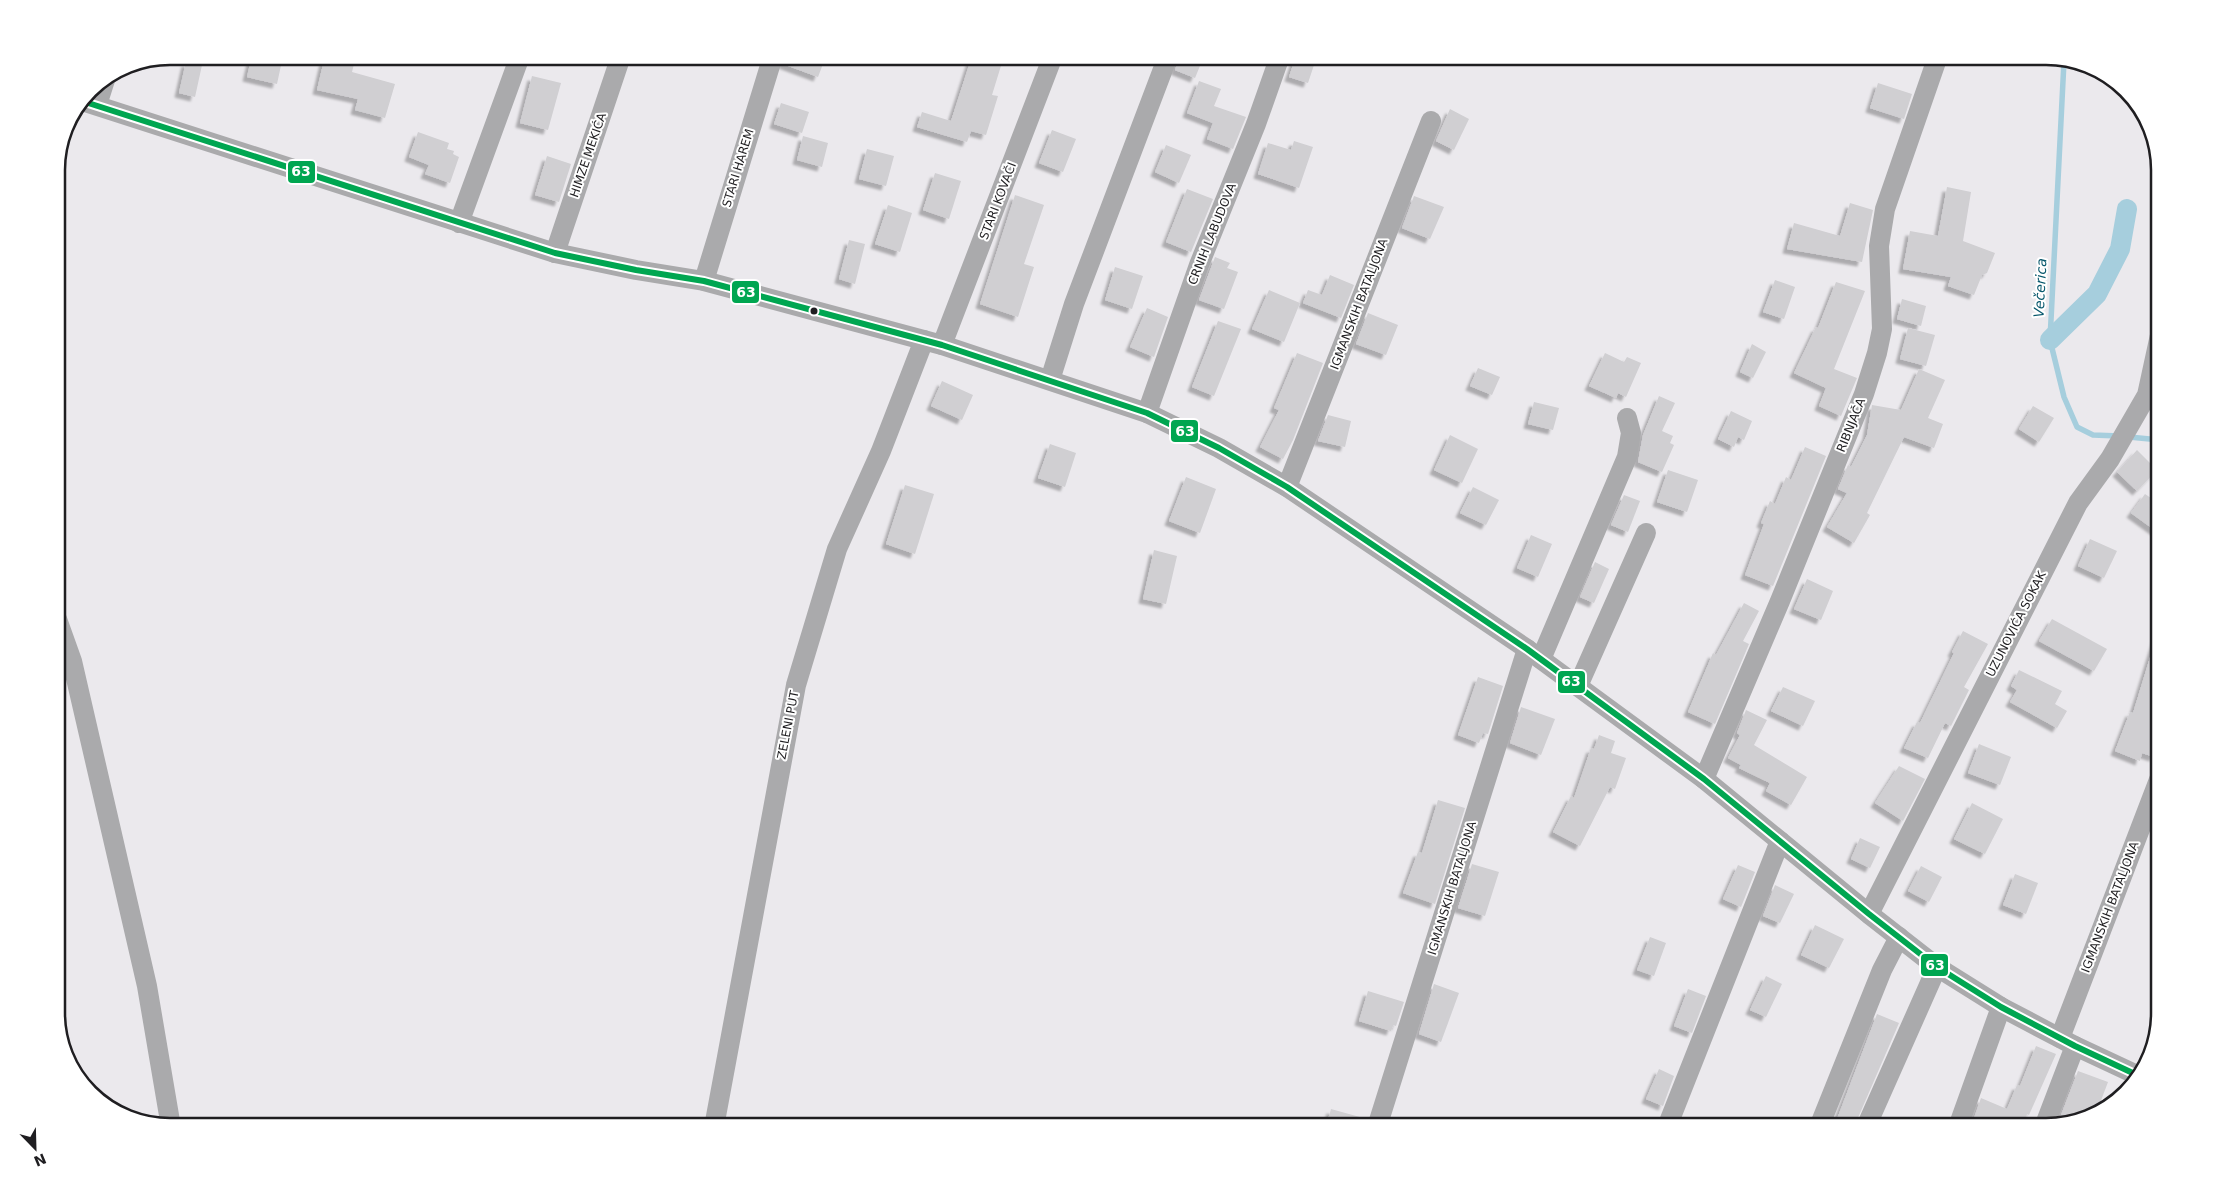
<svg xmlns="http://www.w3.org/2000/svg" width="2216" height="1183" viewBox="0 0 2216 1183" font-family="'DejaVu Sans',sans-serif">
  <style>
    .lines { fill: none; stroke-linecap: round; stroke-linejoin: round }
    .stream { stroke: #a6cedd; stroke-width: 5.5 }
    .canal { stroke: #a6cedd; stroke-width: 20 }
    .building { fill: #d0cfd2; filter: url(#shadow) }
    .minor { stroke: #aaaaac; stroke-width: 20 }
    .bus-1-casing { stroke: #fff; stroke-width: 10 }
    .bus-1 { stroke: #00a651; stroke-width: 6 }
    .bus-dot { fill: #1f1e21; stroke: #fff; stroke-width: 2 }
    .labels { text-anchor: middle; stroke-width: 4; stroke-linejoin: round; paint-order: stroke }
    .street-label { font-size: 12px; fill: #1f1e21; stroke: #fff }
    .water-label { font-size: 14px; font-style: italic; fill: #07576c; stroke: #fff }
    .rim { fill: none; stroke: #1f1e21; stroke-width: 2.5 }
    .line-badge { stroke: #fff; stroke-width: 2 }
    .badge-label { font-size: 14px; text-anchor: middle; font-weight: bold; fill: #fff }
  </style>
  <defs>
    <filter id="shadow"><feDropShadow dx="-4.5" dy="4.5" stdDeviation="1" flood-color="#0004"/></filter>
  </defs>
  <rect width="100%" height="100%" fill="#ebe9ed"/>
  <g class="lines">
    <g class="stream">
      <polyline points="2064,61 2050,340 2064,397 2077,427 2093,435 2119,436"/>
      <polyline points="2129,437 2160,440"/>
    </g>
    <polyline class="canal" points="2050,340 2097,294 2120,249 2127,209"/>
  </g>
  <g class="building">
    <polygon points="252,56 283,56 277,84 247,77"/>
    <polygon points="325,56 356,56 352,72 395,84 385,118 355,110 358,99 317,90"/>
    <polygon points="785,56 826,56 818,77 783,64"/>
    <polygon points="972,56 1004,56 992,95 998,96 986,135 971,131 967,142 917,127 922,112 951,121"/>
    <polygon points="1180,56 1204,56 1195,78 1175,70"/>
    <polygon points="1296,56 1317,56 1308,83 1289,77"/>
    <polygon points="186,62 202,65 195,97 179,93"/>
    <polygon points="532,76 561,83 548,130 520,123"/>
    <polygon points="1199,81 1221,89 1214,106 1246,117 1233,149 1207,139 1213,123 1187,113"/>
    <polygon points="1878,83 1912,94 1904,119 1870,108"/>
    <polygon points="781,103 809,112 802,133 774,124"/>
    <polygon points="1450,109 1469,119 1454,150 1436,141"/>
    <polygon points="1052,130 1076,139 1063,172 1039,163"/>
    <polygon points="418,132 449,143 447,149 454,151 453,154 459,157 450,183 425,174 429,165 409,157"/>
    <polygon points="803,136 828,143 822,167 797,160"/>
    <polygon points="1294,141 1313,147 1299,188 1258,174 1268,143 1291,150"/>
    <polygon points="1166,145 1191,155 1179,183 1155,172"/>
    <polygon points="867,149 894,156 886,186 859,179"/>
    <polygon points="547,156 571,164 559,202 535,195"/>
    <polygon points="935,173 961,181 949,219 923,210"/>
    <polygon points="1947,187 1971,192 1963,241 1995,253 1987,273 1982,275 1974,295 1948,286 1951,277 1903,269 1910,231 1938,236"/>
    <polygon points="1187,189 1213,199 1191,252 1166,242"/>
    <polygon points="1015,195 1044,205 1024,264 1034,267 1018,317 980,304"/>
    <polygon points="1414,196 1444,207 1430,239 1402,228"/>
    <polygon points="1850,203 1873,210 1862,262 1787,249 1794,223 1840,236"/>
    <polygon points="888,205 912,213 900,252 875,244"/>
    <polygon points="849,240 865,244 855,284 839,279"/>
    <polygon points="1215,257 1230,263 1227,268 1238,272 1224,309 1199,300"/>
    <polygon points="1115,267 1143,276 1132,309 1105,300"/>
    <polygon points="1330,275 1354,285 1341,318 1303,303 1308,290 1322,295"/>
    <polygon points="1775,280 1795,287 1784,319 1763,312"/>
    <polygon points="1836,282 1865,291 1834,369 1857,378 1841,416 1819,406 1826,388 1794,373 1816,327 1818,328"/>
    <polygon points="1269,290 1300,303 1284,342 1252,329"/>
    <polygon points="1902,299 1926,306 1921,326 1897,319"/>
    <polygon points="1147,308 1168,317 1154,357 1130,347"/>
    <polygon points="1368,313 1398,325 1386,355 1356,344"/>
    <polygon points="1218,321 1241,329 1214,396 1192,387"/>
    <polygon points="1908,328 1935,335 1926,366 1900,359"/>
    <polygon points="1752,344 1766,352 1753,378 1740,372"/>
    <polygon points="1297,353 1323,363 1293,440 1283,459 1260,447 1279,410 1274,408"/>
    <polygon points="1605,353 1624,362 1627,357 1641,363 1626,397 1618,393 1616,398 1589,386"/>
    <polygon points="1478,368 1500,377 1492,395 1470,386"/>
    <polygon points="1919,369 1945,380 1928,418 1943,424 1934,448 1904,437 1867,513 1870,515 1854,543 1827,527 1847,493 1838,489 1848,465 1851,467 1867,435 1872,405 1901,410"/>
    <polygon points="942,381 973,395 962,420 931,406"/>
    <polygon points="1659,396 1675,403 1662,431 1673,436 1670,443 1674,445 1662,472 1638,462 1643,435"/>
    <polygon points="1534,402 1559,408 1553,430 1528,424"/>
    <polygon points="2033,406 2054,418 2039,442 2019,429"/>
    <polygon points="1731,411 1752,421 1744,440 1738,437 1734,447 1718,439"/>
    <polygon points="1328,415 1351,421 1345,447 1318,441"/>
    <polygon points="1450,435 1478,449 1462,483 1434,470"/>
    <polygon points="1050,444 1076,453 1065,487 1038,478"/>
    <polygon points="1805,447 1826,456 1773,586 1745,575 1764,524 1761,523 1770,501 1775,504 1786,477 1791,480"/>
    <polygon points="2137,450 2157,470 2137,491 2117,472"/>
    <polygon points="1668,470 1698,480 1687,512 1657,502"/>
    <polygon points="1186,477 1216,489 1200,533 1169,521"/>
    <polygon points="905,485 934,494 915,554 886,544"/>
    <polygon points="1473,487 1499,500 1486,525 1460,513"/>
    <polygon points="2145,494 2160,504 2160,534 2131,513"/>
    <polygon points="1624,495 1640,501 1628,532 1611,525"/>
    <polygon points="1531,535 1552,544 1538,577 1517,568"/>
    <polygon points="2090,539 2117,551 2104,578 2078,566"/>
    <polygon points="1154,550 1177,556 1166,604 1143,599"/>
    <polygon points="1595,562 1609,569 1594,603 1580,597"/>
    <polygon points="1807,579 1833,591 1821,620 1794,609"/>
    <polygon points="1744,603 1759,611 1743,641 1749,644 1715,724 1688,712 1713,653 1716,655"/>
    <polygon points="2052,619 2107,649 2094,671 2039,641"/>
    <polygon points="1963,631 1988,644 1964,687 1969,690 1951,726 1945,723 1928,758 1904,748 1917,722 1920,723 1954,653 1952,652"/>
    <polygon points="2156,638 2160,638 2160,741 2154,757 2142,753 2140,761 2115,751 2130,712 2133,713"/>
    <polygon points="2019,670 2062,691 2055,704 2067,711 2057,728 2010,702 2017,690 2011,686"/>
    <polygon points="1478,677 1503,686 1488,734 1483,733 1479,743 1458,735"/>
    <polygon points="1783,687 1815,701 1803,726 1771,711"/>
    <polygon points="1521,707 1555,719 1541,755 1510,743"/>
    <polygon points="1746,710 1767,720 1754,745 1807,777 1791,805 1766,791 1770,783 1739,768 1741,765 1728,758 1740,735 1737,733"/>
    <polygon points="1599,735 1615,741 1611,753 1626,758 1615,789 1610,787 1580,846 1553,832 1571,796 1574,798 1591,748 1594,749"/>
    <polygon points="1979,744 2011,757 2000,785 1968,773"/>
    <polygon points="1899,766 1925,779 1903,821 1875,803"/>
    <polygon points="1438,800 1465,808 1435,904 1403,893 1418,852 1422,853"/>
    <polygon points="1972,803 2003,819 1985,854 1954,839"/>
    <polygon points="1860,838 1880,847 1870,868 1851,859"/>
    <polygon points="1472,864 1499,872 1485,916 1458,908"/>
    <polygon points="1738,865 1755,872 1741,907 1723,899"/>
    <polygon points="1921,866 1942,877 1929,902 1908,891"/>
    <polygon points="2015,874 2038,883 2026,914 2003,905"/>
    <polygon points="1775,885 1794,894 1780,923 1763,916"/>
    <polygon points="1815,925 1844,939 1829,968 1801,955"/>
    <polygon points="1650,937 1666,943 1654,976 1637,970"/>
    <polygon points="1766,976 1782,984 1766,1017 1750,1010"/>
    <polygon points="1434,984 1459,993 1441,1042 1419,1034"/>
    <polygon points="1688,989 1706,996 1692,1033 1674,1026"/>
    <polygon points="1368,991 1404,1002 1396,1026 1393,1025 1391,1031 1359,1021"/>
    <polygon points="1877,1014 1899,1023 1854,1127 1834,1127"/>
    <polygon points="2036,1046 2056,1054 2029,1115 2027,1114 2021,1127 1971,1127 1981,1098 2007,1109 2017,1085 2020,1086"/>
    <polygon points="1659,1069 1674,1076 1663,1106 1646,1099"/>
    <polygon points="2078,1071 2108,1082 2097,1111 2058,1123"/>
    <polygon points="1331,1109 1367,1119 1365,1127 1326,1127"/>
  </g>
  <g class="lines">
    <g class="minor">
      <polyline points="82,101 555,253 636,270 704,281 942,345 1147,413 1219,448 1287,487 1527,649 1704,779 1869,914 1937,967 2001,1007 2075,1046 2137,1075"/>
      <polyline points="97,105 105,80"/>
      <polyline points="459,223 520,56"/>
      <polyline points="555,253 621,56"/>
      <polyline points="704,281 773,56"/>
      <polyline points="942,345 1053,56"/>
      <polyline points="1050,380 1074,304 1168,56"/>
      <polyline points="1147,413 1199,265 1256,124 1280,56"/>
      <polyline points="1287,487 1431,121"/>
      <polyline points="57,619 72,661 147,986 171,1127"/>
      <polyline points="1541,659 1627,457 1631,433 1627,418"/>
      <polyline points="1578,686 1646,533"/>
      <polyline points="1704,779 1780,601 1864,394 1877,353 1882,329 1879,246 1885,209 1938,56"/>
      <polyline points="1869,914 2078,503 2110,459 2147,395 2160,335"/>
      <polyline points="2060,1038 2160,777"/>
      <polyline points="714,1127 796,685 837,549 881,451 924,340"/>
      <polyline points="1377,1127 1527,649"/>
      <polyline points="1667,1127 1780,841"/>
      <polyline points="1819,1127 1882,970 1899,937"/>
      <polyline points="1866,1127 1937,967"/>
      <polyline points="1958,1127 2001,1007"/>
      <polyline points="2044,1127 2075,1046"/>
    </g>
    <defs>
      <polyline id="bus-1" points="82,101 555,253 636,270 704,281 942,345 1147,413 1219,448 1287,487 1527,649 1704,779 1869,914 1937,967 2001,1007 2075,1046 2137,1075"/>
    </defs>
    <use href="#bus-1" class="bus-1-casing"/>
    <use href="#bus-1" class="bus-1"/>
  </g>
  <circle class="bus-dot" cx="814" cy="311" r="4.5"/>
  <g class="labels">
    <g class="street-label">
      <text transform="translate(588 155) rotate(-71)" y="4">HIMZE MEKIĆA</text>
      <text transform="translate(738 168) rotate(-73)" y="4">STARI HAREM</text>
      <text transform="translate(998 201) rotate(-69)" y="4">STARI KOVAČI</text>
      <text transform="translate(1212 234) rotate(-68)" y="4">CRNIH LABUDOVA</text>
      <text transform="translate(1359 304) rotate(-69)" y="4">IGMANSKIH BATALJONA</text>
      <text transform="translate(1851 425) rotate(-68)" y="4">RIBNJAČA</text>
      <text transform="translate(2016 624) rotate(-63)" y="4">UZUNOVIĆA SOKAK</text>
      <text transform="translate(788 725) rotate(-79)" y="4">ZELENI PUT</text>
      <text transform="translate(1452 888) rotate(-73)" y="4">IGMANSKIH BATALJONA</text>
      <text transform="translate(2110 907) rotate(-69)" y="4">IGMANSKIH BATALJONA</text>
    </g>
    <g class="water-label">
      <text transform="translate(2040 288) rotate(-87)" y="5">Večerica</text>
    </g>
  </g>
  <path d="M0 0H2216V1183H0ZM170 65H2046A105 105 0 0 1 2151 170V1013A105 105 0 0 1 2046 1118H170A105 105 0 0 1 65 1013V170A105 105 0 0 1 170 65Z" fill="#fff" fill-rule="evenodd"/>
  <path class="rim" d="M170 65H2046A105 105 0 0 1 2151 170V1013A105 105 0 0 1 2046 1118H170A105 105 0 0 1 65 1013V170A105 105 0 0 1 170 65Z"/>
  <g class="line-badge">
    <rect x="287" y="160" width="29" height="24" rx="5" fill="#00a651"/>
    <rect x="731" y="280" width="29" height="24" rx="5" fill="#00a651"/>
    <rect x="1170" y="419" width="29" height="24" rx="5" fill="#00a651"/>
    <rect x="1557" y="670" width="29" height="24" rx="5" fill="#00a651"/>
    <rect x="1920" y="953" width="29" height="24" rx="5" fill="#00a651"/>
  </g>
  <g class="badge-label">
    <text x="301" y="176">63</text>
    <text x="746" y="297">63</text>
    <text x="1185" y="436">63</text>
    <text x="1571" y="686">63</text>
    <text x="1935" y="970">63</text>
  </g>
  <g transform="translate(35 1148) rotate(157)" stroke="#ffffff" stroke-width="4" paint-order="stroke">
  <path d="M0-4L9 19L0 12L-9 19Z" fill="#1f1e21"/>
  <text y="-8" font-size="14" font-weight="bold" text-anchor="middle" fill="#1f1e21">N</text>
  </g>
</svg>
